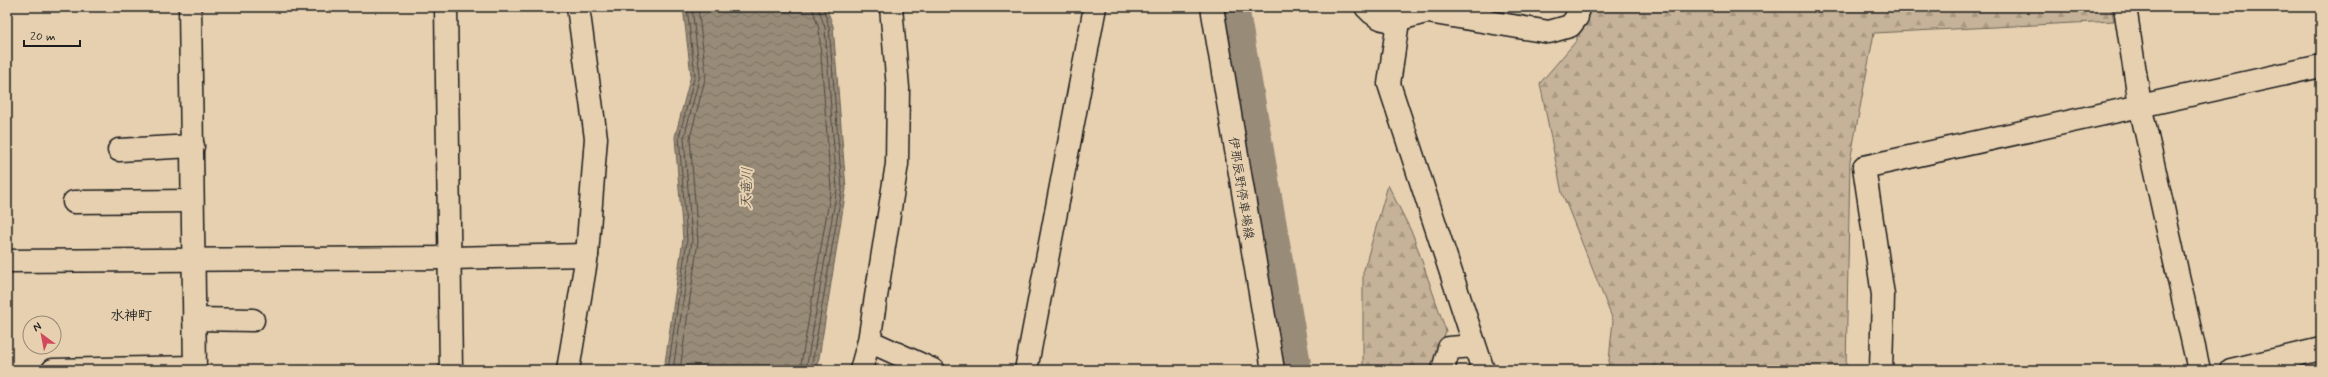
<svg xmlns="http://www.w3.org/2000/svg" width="2328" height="377" viewBox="0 0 2328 377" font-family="Mynerve,'Klee One',sans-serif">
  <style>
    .forest { fill: url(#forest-firs); stroke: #70675a }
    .water { fill: url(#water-waves); stroke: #665f53 }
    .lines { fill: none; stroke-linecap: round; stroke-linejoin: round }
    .shore { stroke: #4e4841; stroke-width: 1 }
    .river { stroke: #988b78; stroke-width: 34 }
    .minor-casing { stroke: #1c1c1c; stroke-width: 25 }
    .major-casing { stroke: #1c1c1c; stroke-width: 25 }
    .minor { stroke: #e6d0b0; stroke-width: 22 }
    .major { stroke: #e6d0b0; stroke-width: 22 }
    .labels { text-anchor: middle; stroke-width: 4; stroke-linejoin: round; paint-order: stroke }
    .street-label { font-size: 13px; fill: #1c1c1c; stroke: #e6d0b0 }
    .water-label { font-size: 14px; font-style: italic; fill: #47433c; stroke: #e6d0b0 }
    .neighbourhood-label { font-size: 14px; font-weight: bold; fill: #1c1c1c; stroke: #e6d0b0 }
  </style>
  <defs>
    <pattern id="forest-firs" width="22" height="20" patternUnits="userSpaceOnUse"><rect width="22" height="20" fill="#c5b298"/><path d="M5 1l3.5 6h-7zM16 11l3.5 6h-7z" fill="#a99882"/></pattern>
    <pattern id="water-waves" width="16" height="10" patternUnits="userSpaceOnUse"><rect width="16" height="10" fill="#988b78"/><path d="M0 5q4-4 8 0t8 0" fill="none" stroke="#7b7162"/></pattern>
  </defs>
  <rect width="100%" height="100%" fill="#e6d0b0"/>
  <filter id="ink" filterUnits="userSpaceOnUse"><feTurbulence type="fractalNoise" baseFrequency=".025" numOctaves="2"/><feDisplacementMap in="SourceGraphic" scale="8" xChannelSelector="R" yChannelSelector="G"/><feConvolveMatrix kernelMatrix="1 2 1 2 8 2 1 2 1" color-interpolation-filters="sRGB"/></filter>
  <g filter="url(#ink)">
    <g class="forest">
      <polygon points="1576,7 2111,7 2114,21 1874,33 1850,161 1846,370 1608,370 1613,320 1562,193 1540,83 1577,40"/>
      <polygon points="1388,185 1413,235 1446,331 1433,370 1363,370 1363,273"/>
    </g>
    <polygon class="water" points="683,7 826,7 833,26 846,189 819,358 815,370 664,370 683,239 675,137 691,75"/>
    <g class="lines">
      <g class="shore">
        <polyline points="668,370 687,240 679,137 695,75 687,7"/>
        <polyline points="673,370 692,240 684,138 700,75 692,7"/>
        <polyline points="680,370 698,241 690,138 706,75 698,7"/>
        <polyline points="800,370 831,189 819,29 812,7"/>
        <polyline points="806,370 837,189 825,28 818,7"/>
        <polyline points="811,370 842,189 829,27 823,7"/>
      </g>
      <polyline class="river" points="1232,7 1295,370"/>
      <defs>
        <g id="minor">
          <polyline points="190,7 195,370"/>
          <polyline points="446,7 451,370"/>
          <path d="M 1366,7 C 1387,31 1402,16 1428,12 L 1549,32 L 1570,26 L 1577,17 L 1577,7"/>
          <polyline points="1388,7 1395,13 1398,21 1389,84 1483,370"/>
          <polyline points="2125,7 2140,105 2199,370"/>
          <polyline points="119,150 193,146"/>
          <polyline points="74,202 192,201"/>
          <polyline points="7,261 451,258 587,255"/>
          <polyline points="194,319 253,320"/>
          <polyline points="869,341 933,370"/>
          <polyline points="53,370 195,367"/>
          <polyline points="568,370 587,255 596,138 578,7"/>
          <polyline points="861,370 869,341 897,164 898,88 891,7"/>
          <polyline points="1026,370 1095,7"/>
          <polyline points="1443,370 1449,348 1474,346"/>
          <polyline points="1881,370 1883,295 1864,167 2321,66"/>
          <polyline points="2231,370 2321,349"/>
        </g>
        <polyline id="major" points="1212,7 1273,370"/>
      </defs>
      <use href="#minor" class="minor-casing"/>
      <use href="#major" class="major-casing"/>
      <use href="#minor" class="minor"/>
      <use href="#major" class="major"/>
    </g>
  </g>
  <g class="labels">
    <g class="street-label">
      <text transform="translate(1242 188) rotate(81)" y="5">伊那辰野停車場線</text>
    </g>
    <g class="water-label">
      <text transform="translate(746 188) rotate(-88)" y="5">天竜川</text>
    </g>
    <g class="neighbourhood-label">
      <text x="131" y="320">水神町</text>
    </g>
  </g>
  <rect width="2328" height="377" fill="none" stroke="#e6d0b0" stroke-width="24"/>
  <rect x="12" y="12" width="2304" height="353" fill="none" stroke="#1c1c1c" stroke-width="1.5" filter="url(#ink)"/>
  <g transform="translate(42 335) rotate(328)"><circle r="19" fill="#e6d0b0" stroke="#958875"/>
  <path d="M0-3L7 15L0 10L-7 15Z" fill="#d1495b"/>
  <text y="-6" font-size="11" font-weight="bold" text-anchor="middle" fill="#1c1c1c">N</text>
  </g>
  <path d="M24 40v6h56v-6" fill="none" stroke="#1c1c1c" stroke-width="2"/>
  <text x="30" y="40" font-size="12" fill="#1c1c1c" stroke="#e6d0b0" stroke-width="3" paint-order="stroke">20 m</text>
</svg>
